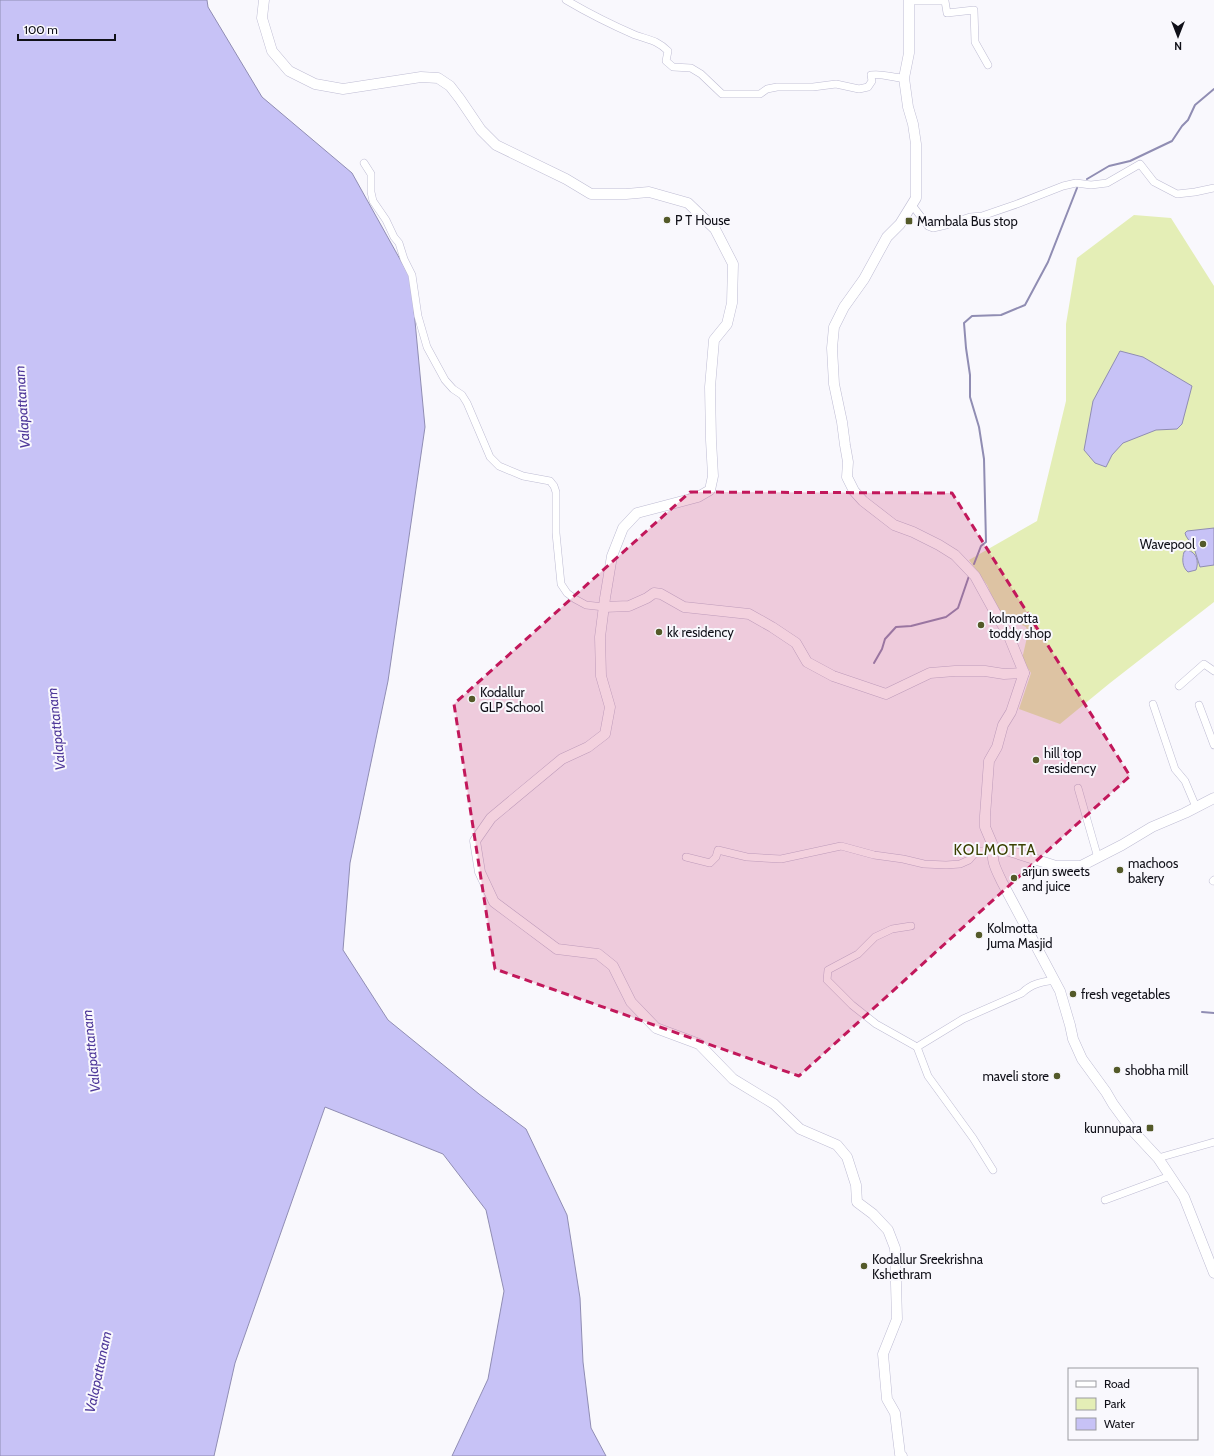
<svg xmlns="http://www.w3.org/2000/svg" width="1214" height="1456" viewBox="0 0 1214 1456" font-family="Cabin,sans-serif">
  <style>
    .green { fill: #e4eeb6 }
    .water { fill: #c7c2f6; stroke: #908db3 }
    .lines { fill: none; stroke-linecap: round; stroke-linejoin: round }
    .stream { stroke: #908db3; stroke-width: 2 }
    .street-casing { stroke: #bebcd3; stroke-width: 8 }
    .secondary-casing { stroke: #bebcd3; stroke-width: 11 }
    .street { stroke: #fff; stroke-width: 7 }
    .secondary { stroke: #fff; stroke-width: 10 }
    .marked { fill: #c2185b; fill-opacity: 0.2; stroke: #c2185b; stroke-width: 3; stroke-dasharray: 8 5; stroke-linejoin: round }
    .poi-dot { fill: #545a29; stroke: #f9f8fd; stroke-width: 1.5 }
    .labels { text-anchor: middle; stroke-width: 4; stroke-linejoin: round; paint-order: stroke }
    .poi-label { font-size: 13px; fill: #101018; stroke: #f9f8fd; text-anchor: start }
    .water-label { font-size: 14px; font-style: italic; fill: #4f399a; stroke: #f9f8fd }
    .quarter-label { font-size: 15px; letter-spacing: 1px; fill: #3a4001; stroke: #f9f8fd }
  </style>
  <rect width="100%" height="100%" fill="#f9f8fd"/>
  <polygon class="green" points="1134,215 1171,218 1214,286 1214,602 1110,683 1060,724 1019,709 1031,673 1022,659 1028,633 1026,627 1001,615 998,610 987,585 969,560 1037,521 1066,401 1066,324 1077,258"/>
  <g class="water">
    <polygon points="0,0 207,0 208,7 262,97 352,173 411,279 425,427 388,681 350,863 343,950 388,1020 479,1094 526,1129 567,1215 580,1298 583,1362 591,1428 606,1456 452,1456 488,1379 504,1291 486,1210 443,1154 325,1107 235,1363 214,1456 0,1456"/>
    <polygon points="1120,351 1143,357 1192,386 1182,424 1177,429 1156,430 1123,443 1112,455 1106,467 1095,463 1084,450 1093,401"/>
    <polygon points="1214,528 1214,565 1200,567 1194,548 1186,536 1185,533 1187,531"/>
    <path d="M 1187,550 C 1197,552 1199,562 1196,570 L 1188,572 C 1182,567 1182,559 1184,552 Z"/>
  </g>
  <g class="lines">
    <g class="stream">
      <polyline points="1087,179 1109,166 1130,161 1172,141 1182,126 1188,120 1195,105 1214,89"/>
      <polyline points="974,564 981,546 986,542 984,459 979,427 970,397 970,375 966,348 964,323 972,316 1001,315 1025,305 1048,262 1077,188"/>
      <polyline points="874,663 882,649 885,639 896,627 911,626 946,617 958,608 969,576"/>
      <polyline points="1202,1012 1214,1013"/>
    </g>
    <defs>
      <g id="street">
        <path d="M 566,0 C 588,13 612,25 635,35 C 649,40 657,40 668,51 L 666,61 L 673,67 L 691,68 L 701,74 L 722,94 L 760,94 L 767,89 L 777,87 L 813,87 L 836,84 L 859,89 L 868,87 L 872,81 L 871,75 C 883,73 892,78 904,78"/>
        <polyline points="912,0 912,1 945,1 947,13 974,10 975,42 988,65"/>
        <polyline points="364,163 371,174 371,192 373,201 386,220 394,237 399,243 404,259 412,275 418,316 427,347 445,380 453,389 462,395 467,403 490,457 499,466 523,476 550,481 554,486 556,492 556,533 561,584 567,593 575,599 586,605 604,607"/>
        <polyline points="912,205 928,226 933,228 946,225 970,217 982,216 1017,204 1063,186 1076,183 1091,185 1107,183 1140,164 1154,182 1177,194 1195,192 1214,188"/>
        <polyline points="1179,686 1204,664 1214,671"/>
        <polyline points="1153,704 1175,769 1185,781 1196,807"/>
        <polyline points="1199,705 1214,745"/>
        <polyline points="1078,788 1098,858"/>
        <polyline points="686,857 710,863 716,857 718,850 747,857 781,859 841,846 874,855 903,859 924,864 946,865 960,864 969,860 975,853 994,848"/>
        <polyline points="1213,881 1214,880"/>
        <path d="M 911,926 L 892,929 L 875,937 L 858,954 L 828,970 L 827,980 L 852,1005 L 876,1024 L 917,1047 L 963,1019 L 1022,993 C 1031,984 1041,982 1054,980"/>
        <polyline points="917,1047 928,1076 973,1138 993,1170"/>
        <polyline points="1158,1158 1214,1142"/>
        <polyline points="1105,1200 1170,1176"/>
      </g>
      <g id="secondary">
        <polyline points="264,0 262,18 272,51 289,71 315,84 343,89 421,77 438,78 450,86 460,99 481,130 496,145 566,179 591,194 626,194 649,192 688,203 715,229 733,264 732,303 727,324 714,340 710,387 711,440 713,476 710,490 698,497 637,513 623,528 612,556 605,598 600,637 601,676 610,707 605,734 588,747 562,759 491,818 475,841 480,872 494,902 557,949 598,954 613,966 631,1002 656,1028 699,1044 733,1079 774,1104 800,1129 837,1145 847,1157 856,1185 857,1202 873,1214 888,1230 895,1248 897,1319 883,1354 887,1399 895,1413 900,1454 902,1456"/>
        <polyline points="909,0 909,53 904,78 908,107 913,124 916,144 916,198 900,224 887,237 864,279 844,307 834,327 832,348 834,384 842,422 845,445 848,462 847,477 854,491 863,501 894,525 913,532 939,545 955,555 975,576 997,616 1008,634 1024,673 1011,712 1003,725 997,747 989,761 985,816 985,827 994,848 1003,849 1056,866 1081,866 1122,845 1152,827 1185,813 1214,798"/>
        <polyline points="604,607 629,606 647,598 654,593 661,594 684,607 749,614 772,627 796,643 807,662 833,676 886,694 930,673 955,671 985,671 1004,674 1024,673"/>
        <path d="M 994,848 C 990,860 997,871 1002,882 L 1060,991 L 1070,1025 L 1073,1039 L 1082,1059 L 1106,1092 L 1113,1104 L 1132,1130 L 1158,1158 L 1184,1197 L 1214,1273"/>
      </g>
    </defs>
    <use href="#street" class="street-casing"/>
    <use href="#secondary" class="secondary-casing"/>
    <use href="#street" class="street"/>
    <use href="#secondary" class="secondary"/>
  </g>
  <path class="marked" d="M 690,492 L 952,493 L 1130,776 L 799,1076 L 495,969 L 454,704 Z"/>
  <g class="poi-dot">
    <circle cx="667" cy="220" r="4"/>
    <rect x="905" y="217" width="8" height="8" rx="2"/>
    <circle cx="1203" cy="544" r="4"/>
    <circle cx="981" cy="625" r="4"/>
    <circle cx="659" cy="632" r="4"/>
    <circle cx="472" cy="699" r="4"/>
    <circle cx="1036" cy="760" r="4"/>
    <circle cx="1120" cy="870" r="4"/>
    <circle cx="1014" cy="878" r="4"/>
    <circle cx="979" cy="935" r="4"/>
    <circle cx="1073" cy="994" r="4"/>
    <circle cx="1117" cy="1070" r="4"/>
    <circle cx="1057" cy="1076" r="4"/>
    <rect x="1146" y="1124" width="8" height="8" rx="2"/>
    <circle cx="864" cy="1266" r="4"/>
  </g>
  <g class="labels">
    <g class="poi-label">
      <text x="675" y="225">P T House</text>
      <text x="917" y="226">Mambala Bus stop</text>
      <text x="1195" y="549" text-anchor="end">Wavepool</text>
      <text x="989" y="623">kolmotta<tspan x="989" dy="15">toddy shop</tspan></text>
      <text x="667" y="637">kk residency</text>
      <text x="480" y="697">Kodallur<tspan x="480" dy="15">GLP School</tspan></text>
      <text x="1044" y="758">hill top<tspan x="1044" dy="15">residency</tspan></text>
      <text x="1128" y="868">machoos<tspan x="1128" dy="15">bakery</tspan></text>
      <text x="1022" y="876">arjun sweets<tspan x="1022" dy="15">and juice</tspan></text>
      <text x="987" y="933">Kolmotta<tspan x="987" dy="15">Juma Masjid</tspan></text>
      <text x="1081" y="999">fresh vegetables</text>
      <text x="1125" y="1075">shobha mill</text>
      <text x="1049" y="1081" text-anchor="end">maveli store</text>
      <text x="1142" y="1133" text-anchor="end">kunnupara</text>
      <text x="872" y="1264">Kodallur Sreekrishna<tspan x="872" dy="15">Kshethram</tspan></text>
    </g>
    <g class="water-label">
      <text transform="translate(22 407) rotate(-94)" y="5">Valapattanam</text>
      <text transform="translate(56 729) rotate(-96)" y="5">Valapattanam</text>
      <text transform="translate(91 1051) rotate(-96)" y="5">Valapattanam</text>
      <text transform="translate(98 1372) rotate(-78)" y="5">Valapattanam</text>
    </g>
    <g class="quarter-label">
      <text x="995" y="855">KOLMOTTA</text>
    </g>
  </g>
  <rect x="1068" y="1368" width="130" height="72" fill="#f9f8fd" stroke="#9c9ba1"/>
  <rect x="1076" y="1381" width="20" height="6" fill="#ffffff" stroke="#9c9ba1"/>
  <text x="1104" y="1388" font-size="12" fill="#101018">Road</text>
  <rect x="1076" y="1398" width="20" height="12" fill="#e4eeb6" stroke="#9c9ba1"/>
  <text x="1104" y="1408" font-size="12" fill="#101018">Park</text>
  <rect x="1076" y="1418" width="20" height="12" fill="#c7c2f6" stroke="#9c9ba1"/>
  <text x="1104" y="1428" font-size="12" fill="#101018">Water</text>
  <g transform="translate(1178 36) rotate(180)" stroke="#f9f8fd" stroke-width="3" paint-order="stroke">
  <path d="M0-3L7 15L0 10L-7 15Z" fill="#101018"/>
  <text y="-6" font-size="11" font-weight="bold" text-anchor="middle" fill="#101018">N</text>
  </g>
  <path d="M18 34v6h97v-6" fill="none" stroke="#101018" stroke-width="2"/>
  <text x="24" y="34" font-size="12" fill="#101018" stroke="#f9f8fd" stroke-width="3" paint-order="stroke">100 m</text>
</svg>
